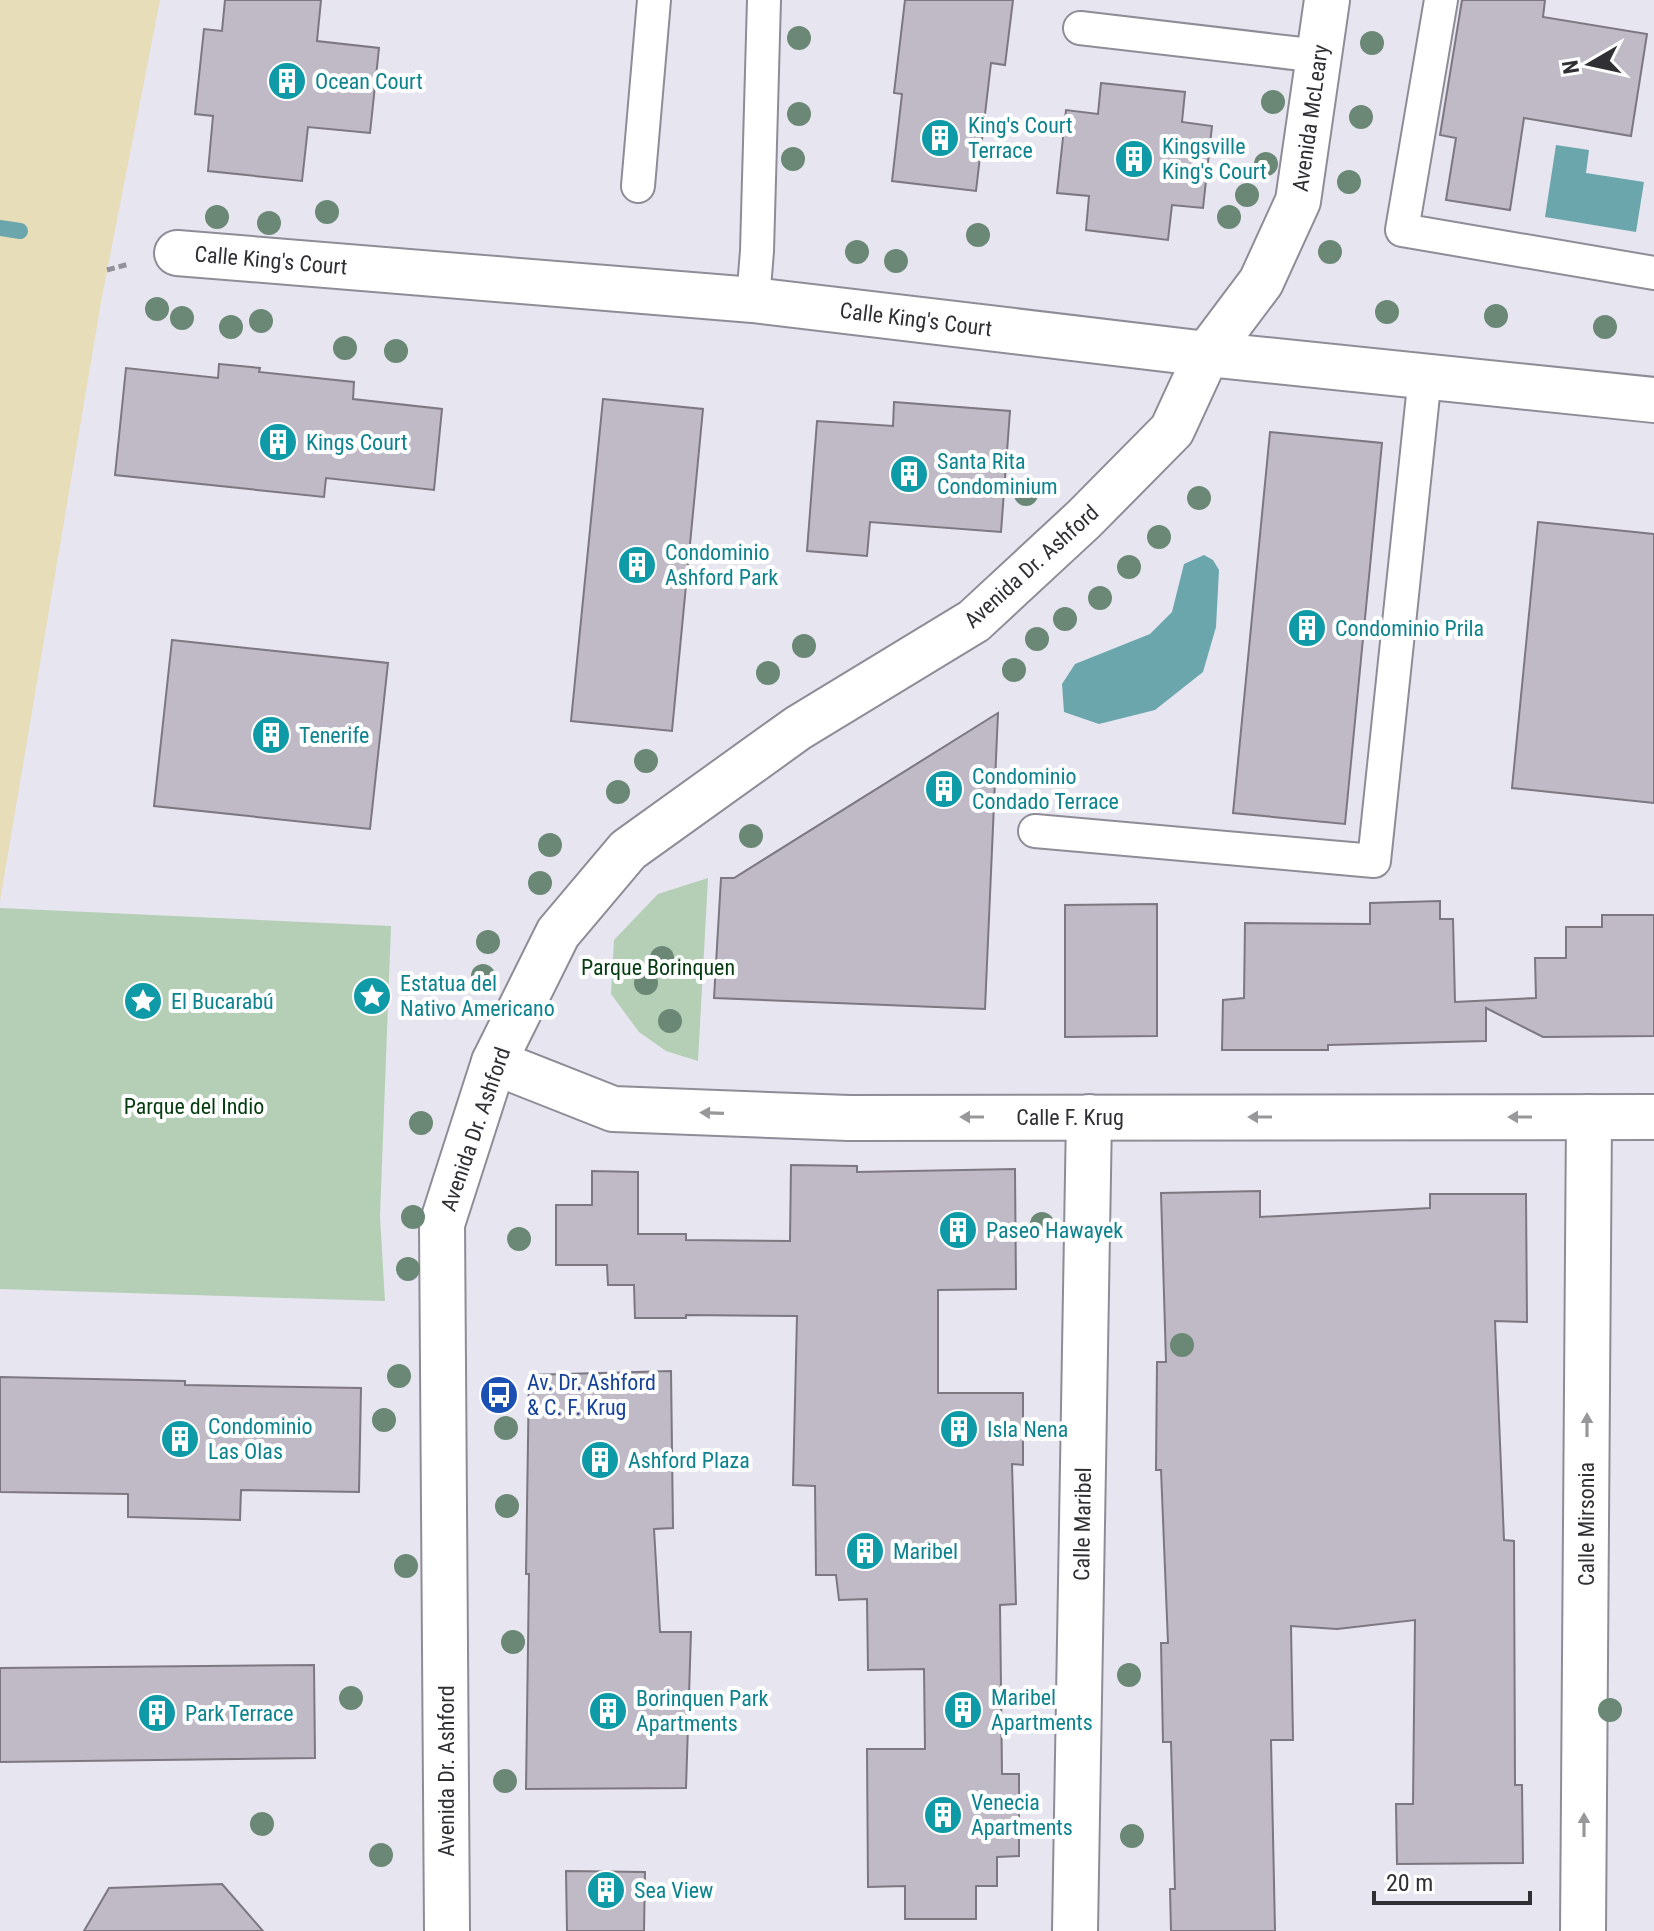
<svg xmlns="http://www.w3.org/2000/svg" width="1654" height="1931" viewBox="0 0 1654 1931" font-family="'Roboto Condensed',sans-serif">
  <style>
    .green { fill: #b5cfb6 }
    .sand { fill: #e7ddb8 }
    .water { fill: #6ca6ad }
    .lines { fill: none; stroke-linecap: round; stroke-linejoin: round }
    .stream { stroke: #6ca6ad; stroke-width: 16 }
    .building { fill: #bfbac5; stroke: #7c7781; stroke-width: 2 }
    .lane-casing { stroke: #8e8c96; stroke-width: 36 }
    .street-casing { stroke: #8e8c96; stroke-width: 48 }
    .secondary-casing { stroke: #8e8c96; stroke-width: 48 }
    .path { stroke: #93929a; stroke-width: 5; stroke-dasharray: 8 4; stroke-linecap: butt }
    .lane { stroke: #fff; stroke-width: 32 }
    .street { stroke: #fff; stroke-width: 44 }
    .secondary { stroke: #fff; stroke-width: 44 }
    .tree { fill: #6a8875 }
    .oneway { fill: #98989a }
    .labels { text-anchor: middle; stroke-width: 8; stroke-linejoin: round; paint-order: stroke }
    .culture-label { font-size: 22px; fill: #0d838f; stroke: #fff; text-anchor: start }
    .street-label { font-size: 22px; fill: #303034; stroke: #fff }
    .park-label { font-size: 22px; fill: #043c10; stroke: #fff }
    .transit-label { font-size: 22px; fill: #164399; stroke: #fff; text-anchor: start }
  </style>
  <rect width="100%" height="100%" fill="#e7e5f0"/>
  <g class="green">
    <polygon points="708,878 698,1061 666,1051 639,1032 611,994 614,940 658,894"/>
    <polygon points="0,908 391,926 380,1217 385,1301 0,1289"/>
  </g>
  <polygon class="sand" points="0,0 160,0 101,302 0,901"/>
  <g class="water">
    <polygon points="1556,145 1589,150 1586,173 1644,182 1636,232 1545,217"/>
    <polygon points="1204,555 1213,560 1219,570 1216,627 1203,672 1155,710 1099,724 1064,712 1062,684 1075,664 1150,634 1172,612 1184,564"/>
  </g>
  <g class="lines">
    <polyline class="stream" points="0,228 20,231"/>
  </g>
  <g class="building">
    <polygon points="225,0 321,0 317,41 379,48 370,133 308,127 302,181 208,171 213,116 195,114 204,29 222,31"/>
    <polygon points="905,0 1013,0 1005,65 991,63 976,191 892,181 902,94 894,93"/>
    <polygon points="1462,0 1545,0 1543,17 1647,34 1631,136 1524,118 1510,210 1446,200 1456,138 1440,135"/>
    <polygon points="1101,83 1185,92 1182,122 1212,126 1203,208 1172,205 1168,240 1086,230 1089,196 1057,193 1066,110 1098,114"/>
    <polygon points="219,364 260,368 259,372 354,382 353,399 442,409 434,490 326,478 324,497 115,475 126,368 218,378"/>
    <polygon points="603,399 703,409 672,731 571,721"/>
    <polygon points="894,402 1010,411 1001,532 870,522 867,556 807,551 817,421 893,426"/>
    <polygon points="1270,432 1382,443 1345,824 1233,813"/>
    <polygon points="1538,522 1654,534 1654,803 1512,788"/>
    <polygon points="172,640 388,663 370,829 154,806"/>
    <polygon points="998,713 985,1009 714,998 721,878 734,878"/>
    <polygon points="1440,901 1440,919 1453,919 1455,1002 1536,998 1535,958 1566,958 1566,927 1602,927 1602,915 1654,915 1654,1036 1543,1037 1486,1008 1486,1041 1328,1045 1328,1050 1222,1050 1223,1000 1244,998 1245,923 1370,924 1370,903"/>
    <polygon points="1157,904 1157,1036 1065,1037 1065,905"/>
    <polygon points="791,1165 857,1166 857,1172 1015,1169 1016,1289 938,1290 938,1393 1023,1393 1023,1465 1012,1464 1016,1604 1000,1605 1002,1774 1019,1774 1019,1856 997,1857 997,1886 976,1886 976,1919 905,1919 905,1886 868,1887 867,1749 925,1749 924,1669 868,1670 867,1599 839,1600 836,1575 816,1575 815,1486 793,1485 797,1316 686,1315 686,1318 635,1318 634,1285 608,1285 607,1265 556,1265 556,1205 592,1205 592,1171 638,1172 638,1234 686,1234 686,1240 790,1241"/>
    <polygon points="1260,1191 1260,1217 1430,1208 1430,1194 1526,1194 1527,1322 1495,1321 1504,1540 1514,1541 1515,1785 1522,1785 1523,1863 1397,1864 1396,1804 1413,1804 1415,1620 1337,1629 1291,1626 1293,1740 1271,1740 1275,1931 1171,1931 1170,1889 1175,1889 1171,1742 1163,1742 1161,1643 1168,1643 1161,1470 1156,1470 1157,1362 1166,1362 1161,1193"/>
    <polygon points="671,1371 673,1528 654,1529 660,1632 691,1632 686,1788 526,1789 529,1574 526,1574 529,1375"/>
    <polygon points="0,1377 185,1381 185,1385 361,1388 359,1492 241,1490 240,1520 128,1517 128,1494 0,1492"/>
    <polygon points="314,1665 315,1758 0,1762 0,1668"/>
    <polygon points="566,1871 645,1872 644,1931 567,1931"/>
    <polygon points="222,1884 263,1931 84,1931 109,1888"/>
  </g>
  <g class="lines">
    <defs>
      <g id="lane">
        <polyline points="1441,0 1402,230 1654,273"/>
        <polyline points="1080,28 1319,56"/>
        <polyline points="638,186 654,0"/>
        <polyline points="753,300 757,251 764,0"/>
        <polyline points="1035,831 1374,861 1425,376"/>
      </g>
      <g id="street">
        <polyline points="177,253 753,300 1207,354 1654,400"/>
        <polyline points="494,1062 613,1109 849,1118 1654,1117"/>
        <polyline points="1075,1931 1089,1117"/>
        <polyline points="1583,1931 1589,1117"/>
      </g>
      <polyline id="secondary" points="447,1931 442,1224 494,1062 558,933 628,850 798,728 974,621 1084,519 1172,430 1207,354 1261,282 1298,201 1327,0"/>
    </defs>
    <use href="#lane" class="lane-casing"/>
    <use href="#street" class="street-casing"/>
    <use href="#secondary" class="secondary-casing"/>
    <polyline class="path" points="107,270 129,264"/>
    <use href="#lane" class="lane"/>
    <use href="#street" class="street"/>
    <use href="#secondary" class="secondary"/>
  </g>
  <g class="tree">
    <circle cx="799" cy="38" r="12"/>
    <circle cx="1372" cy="43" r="12"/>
    <circle cx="1273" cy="102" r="12"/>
    <circle cx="799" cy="114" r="12"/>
    <circle cx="1361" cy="117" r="12"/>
    <circle cx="793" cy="159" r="12"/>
    <circle cx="1266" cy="164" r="12"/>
    <circle cx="1349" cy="182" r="12"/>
    <circle cx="1247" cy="195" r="12"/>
    <circle cx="327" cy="212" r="12"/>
    <circle cx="217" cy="217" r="12"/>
    <circle cx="1229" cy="217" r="12"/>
    <circle cx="269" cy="223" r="12"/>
    <circle cx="978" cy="235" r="12"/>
    <circle cx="857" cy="252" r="12"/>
    <circle cx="1330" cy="252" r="12"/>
    <circle cx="896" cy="261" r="12"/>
    <circle cx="157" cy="309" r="12"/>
    <circle cx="1387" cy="312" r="12"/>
    <circle cx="1496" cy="316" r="12"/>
    <circle cx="182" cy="318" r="12"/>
    <circle cx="261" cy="321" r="12"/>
    <circle cx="231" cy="327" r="12"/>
    <circle cx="1605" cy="327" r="12"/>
    <circle cx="345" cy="348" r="12"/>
    <circle cx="396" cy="351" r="12"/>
    <circle cx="1026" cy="494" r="12"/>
    <circle cx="1199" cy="498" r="12"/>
    <circle cx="1159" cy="537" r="12"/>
    <circle cx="1129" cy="567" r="12"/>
    <circle cx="1100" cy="598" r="12"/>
    <circle cx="1065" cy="619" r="12"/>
    <circle cx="1037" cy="639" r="12"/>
    <circle cx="804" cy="646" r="12"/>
    <circle cx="1014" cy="670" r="12"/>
    <circle cx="768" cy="673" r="12"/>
    <circle cx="646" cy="761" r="12"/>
    <circle cx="618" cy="792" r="12"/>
    <circle cx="751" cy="836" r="12"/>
    <circle cx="550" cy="845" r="12"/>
    <circle cx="540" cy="883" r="12"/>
    <circle cx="488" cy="942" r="12"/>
    <circle cx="662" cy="958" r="12"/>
    <circle cx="483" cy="976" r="12"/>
    <circle cx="646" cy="983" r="12"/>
    <circle cx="670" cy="1021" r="12"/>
    <circle cx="421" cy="1123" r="12"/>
    <circle cx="413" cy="1217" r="12"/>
    <circle cx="1042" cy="1224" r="12"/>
    <circle cx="519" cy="1239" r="12"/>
    <circle cx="408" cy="1269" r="12"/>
    <circle cx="1182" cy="1345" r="12"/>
    <circle cx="399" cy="1376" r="12"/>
    <circle cx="384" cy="1420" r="12"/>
    <circle cx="506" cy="1428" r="12"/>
    <circle cx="507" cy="1506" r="12"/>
    <circle cx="406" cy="1566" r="12"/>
    <circle cx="513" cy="1642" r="12"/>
    <circle cx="1129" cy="1675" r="12"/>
    <circle cx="351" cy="1698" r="12"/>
    <circle cx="1610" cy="1710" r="12"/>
    <circle cx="505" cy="1781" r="12"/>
    <circle cx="262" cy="1824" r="12"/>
    <circle cx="1132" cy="1836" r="12"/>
    <circle cx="381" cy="1855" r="12"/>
  </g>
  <defs><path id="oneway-solid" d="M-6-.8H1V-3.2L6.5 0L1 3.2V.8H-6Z" transform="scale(2)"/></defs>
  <g class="oneway">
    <use href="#oneway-solid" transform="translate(712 1113) rotate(-178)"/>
    <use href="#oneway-solid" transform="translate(972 1117) rotate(180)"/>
    <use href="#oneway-solid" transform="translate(1260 1117) rotate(180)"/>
    <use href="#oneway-solid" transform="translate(1520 1117) rotate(180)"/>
    <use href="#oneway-solid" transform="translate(1587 1425) rotate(-90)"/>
    <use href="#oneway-solid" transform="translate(1584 1825) rotate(-90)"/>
  </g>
  <defs>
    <symbol id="building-disc" viewBox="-11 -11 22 22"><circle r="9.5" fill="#0f9aa8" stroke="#fff"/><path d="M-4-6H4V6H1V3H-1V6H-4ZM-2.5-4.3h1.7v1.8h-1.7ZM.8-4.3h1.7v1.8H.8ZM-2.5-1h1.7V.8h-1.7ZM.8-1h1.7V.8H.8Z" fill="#fff"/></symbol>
    <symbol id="sight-disc" viewBox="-11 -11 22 22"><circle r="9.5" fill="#0f9aa8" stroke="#fff"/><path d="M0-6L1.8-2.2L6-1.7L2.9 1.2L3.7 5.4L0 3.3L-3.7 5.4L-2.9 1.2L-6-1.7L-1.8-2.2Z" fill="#fff"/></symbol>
    <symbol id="bus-disc" viewBox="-11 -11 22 22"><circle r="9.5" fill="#1a4fb4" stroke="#fff"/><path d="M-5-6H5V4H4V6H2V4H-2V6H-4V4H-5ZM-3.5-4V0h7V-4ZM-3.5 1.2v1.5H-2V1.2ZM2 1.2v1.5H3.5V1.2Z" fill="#fff"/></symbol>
  </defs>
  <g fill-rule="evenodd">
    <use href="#building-disc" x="265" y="59" width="44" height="44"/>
    <use href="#building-disc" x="918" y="116" width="44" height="44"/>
    <use href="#building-disc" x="1112" y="137" width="44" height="44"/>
    <use href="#building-disc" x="256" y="420" width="44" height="44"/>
    <use href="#building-disc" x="887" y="452" width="44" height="44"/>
    <use href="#building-disc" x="615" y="543" width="44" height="44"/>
    <use href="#building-disc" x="1285" y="606" width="44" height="44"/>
    <use href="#building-disc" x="249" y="713" width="44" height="44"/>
    <use href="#building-disc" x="922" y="767" width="44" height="44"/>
    <use href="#sight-disc" x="350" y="974" width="44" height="44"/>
    <use href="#sight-disc" x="121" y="979" width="44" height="44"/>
    <use href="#building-disc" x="936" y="1208" width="44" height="44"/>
    <use href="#bus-disc" x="477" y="1373" width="44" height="44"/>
    <use href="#building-disc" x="937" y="1407" width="44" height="44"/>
    <use href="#building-disc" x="158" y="1417" width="44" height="44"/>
    <use href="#building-disc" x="578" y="1438" width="44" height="44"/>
    <use href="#building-disc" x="843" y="1529" width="44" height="44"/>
    <use href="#building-disc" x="941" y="1688" width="44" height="44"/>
    <use href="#building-disc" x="586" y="1689" width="44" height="44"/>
    <use href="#building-disc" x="135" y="1691" width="44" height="44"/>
    <use href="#building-disc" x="921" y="1793" width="44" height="44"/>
    <use href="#building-disc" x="584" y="1868" width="44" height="44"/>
  </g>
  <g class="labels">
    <g class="culture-label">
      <text x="315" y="89">Ocean Court</text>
      <text x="968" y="133">King's Court<tspan x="968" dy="25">Terrace</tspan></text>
      <text x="1162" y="154">Kingsville<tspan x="1162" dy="25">King's Court</tspan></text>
      <text x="306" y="450">Kings Court</text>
      <text x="937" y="469">Santa Rita<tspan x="937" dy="25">Condominium</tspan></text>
      <text x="665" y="560">Condominio<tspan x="665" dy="25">Ashford Park</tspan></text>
      <text x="1335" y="636">Condominio Prila</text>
      <text x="299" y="743">Tenerife</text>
      <text x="972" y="784">Condominio<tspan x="972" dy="25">Condado Terrace</tspan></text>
      <text x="400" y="991">Estatua del<tspan x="400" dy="25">Nativo Americano</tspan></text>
      <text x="171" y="1009">El Bucarabú</text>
      <text x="986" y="1238">Paseo Hawayek</text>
      <text x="208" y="1434">Condominio<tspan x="208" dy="25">Las Olas</tspan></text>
      <text x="987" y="1437">Isla Nena</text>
      <text x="628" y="1468">Ashford Plaza</text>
      <text x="893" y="1559">Maribel</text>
      <text x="991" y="1705">Maribel<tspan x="991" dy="25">Apartments</tspan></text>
      <text x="636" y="1706">Borinquen Park<tspan x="636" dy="25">Apartments</tspan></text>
      <text x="185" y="1721">Park Terrace</text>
      <text x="971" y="1810">Venecia<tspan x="971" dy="25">Apartments</tspan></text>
      <text x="634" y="1898">Sea View</text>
    </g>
    <g class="street-label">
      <text transform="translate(1310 118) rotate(-82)" y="8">Avenida McLeary</text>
      <text transform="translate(271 260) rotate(5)" y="8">Calle King's Court</text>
      <text transform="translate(916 319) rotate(7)" y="8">Calle King's Court</text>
      <text transform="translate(1031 566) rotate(-42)" y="8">Avenida Dr. Ashford</text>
      <text x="1070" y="1125">Calle F. Krug</text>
      <text transform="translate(475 1129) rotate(-71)" y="8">Avenida Dr. Ashford</text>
      <text transform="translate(1082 1524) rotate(-89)" y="8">Calle Maribel</text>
      <text transform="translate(1586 1524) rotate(-90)" y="8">Calle Mirsonia</text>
      <text transform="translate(446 1771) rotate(-90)" y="8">Avenida Dr. Ashford</text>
    </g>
    <g class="park-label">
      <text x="658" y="975">Parque Borinquen</text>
      <text x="194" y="1114">Parque del Indio</text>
    </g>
    <g class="transit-label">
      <text x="527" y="1390">Av. Dr. Ashford<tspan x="527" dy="25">&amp; C. F. Krug</tspan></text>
    </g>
  </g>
  <g transform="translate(1590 64) rotate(261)" stroke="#ffffff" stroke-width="6" paint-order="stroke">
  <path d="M0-6L14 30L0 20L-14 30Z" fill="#303034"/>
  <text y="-12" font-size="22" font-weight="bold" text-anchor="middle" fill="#303034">N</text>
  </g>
  <path d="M1374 1891v12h156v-12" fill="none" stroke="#303034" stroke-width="4"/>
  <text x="1386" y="1891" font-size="24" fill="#303034" stroke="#ffffff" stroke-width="6" paint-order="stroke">20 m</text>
</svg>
